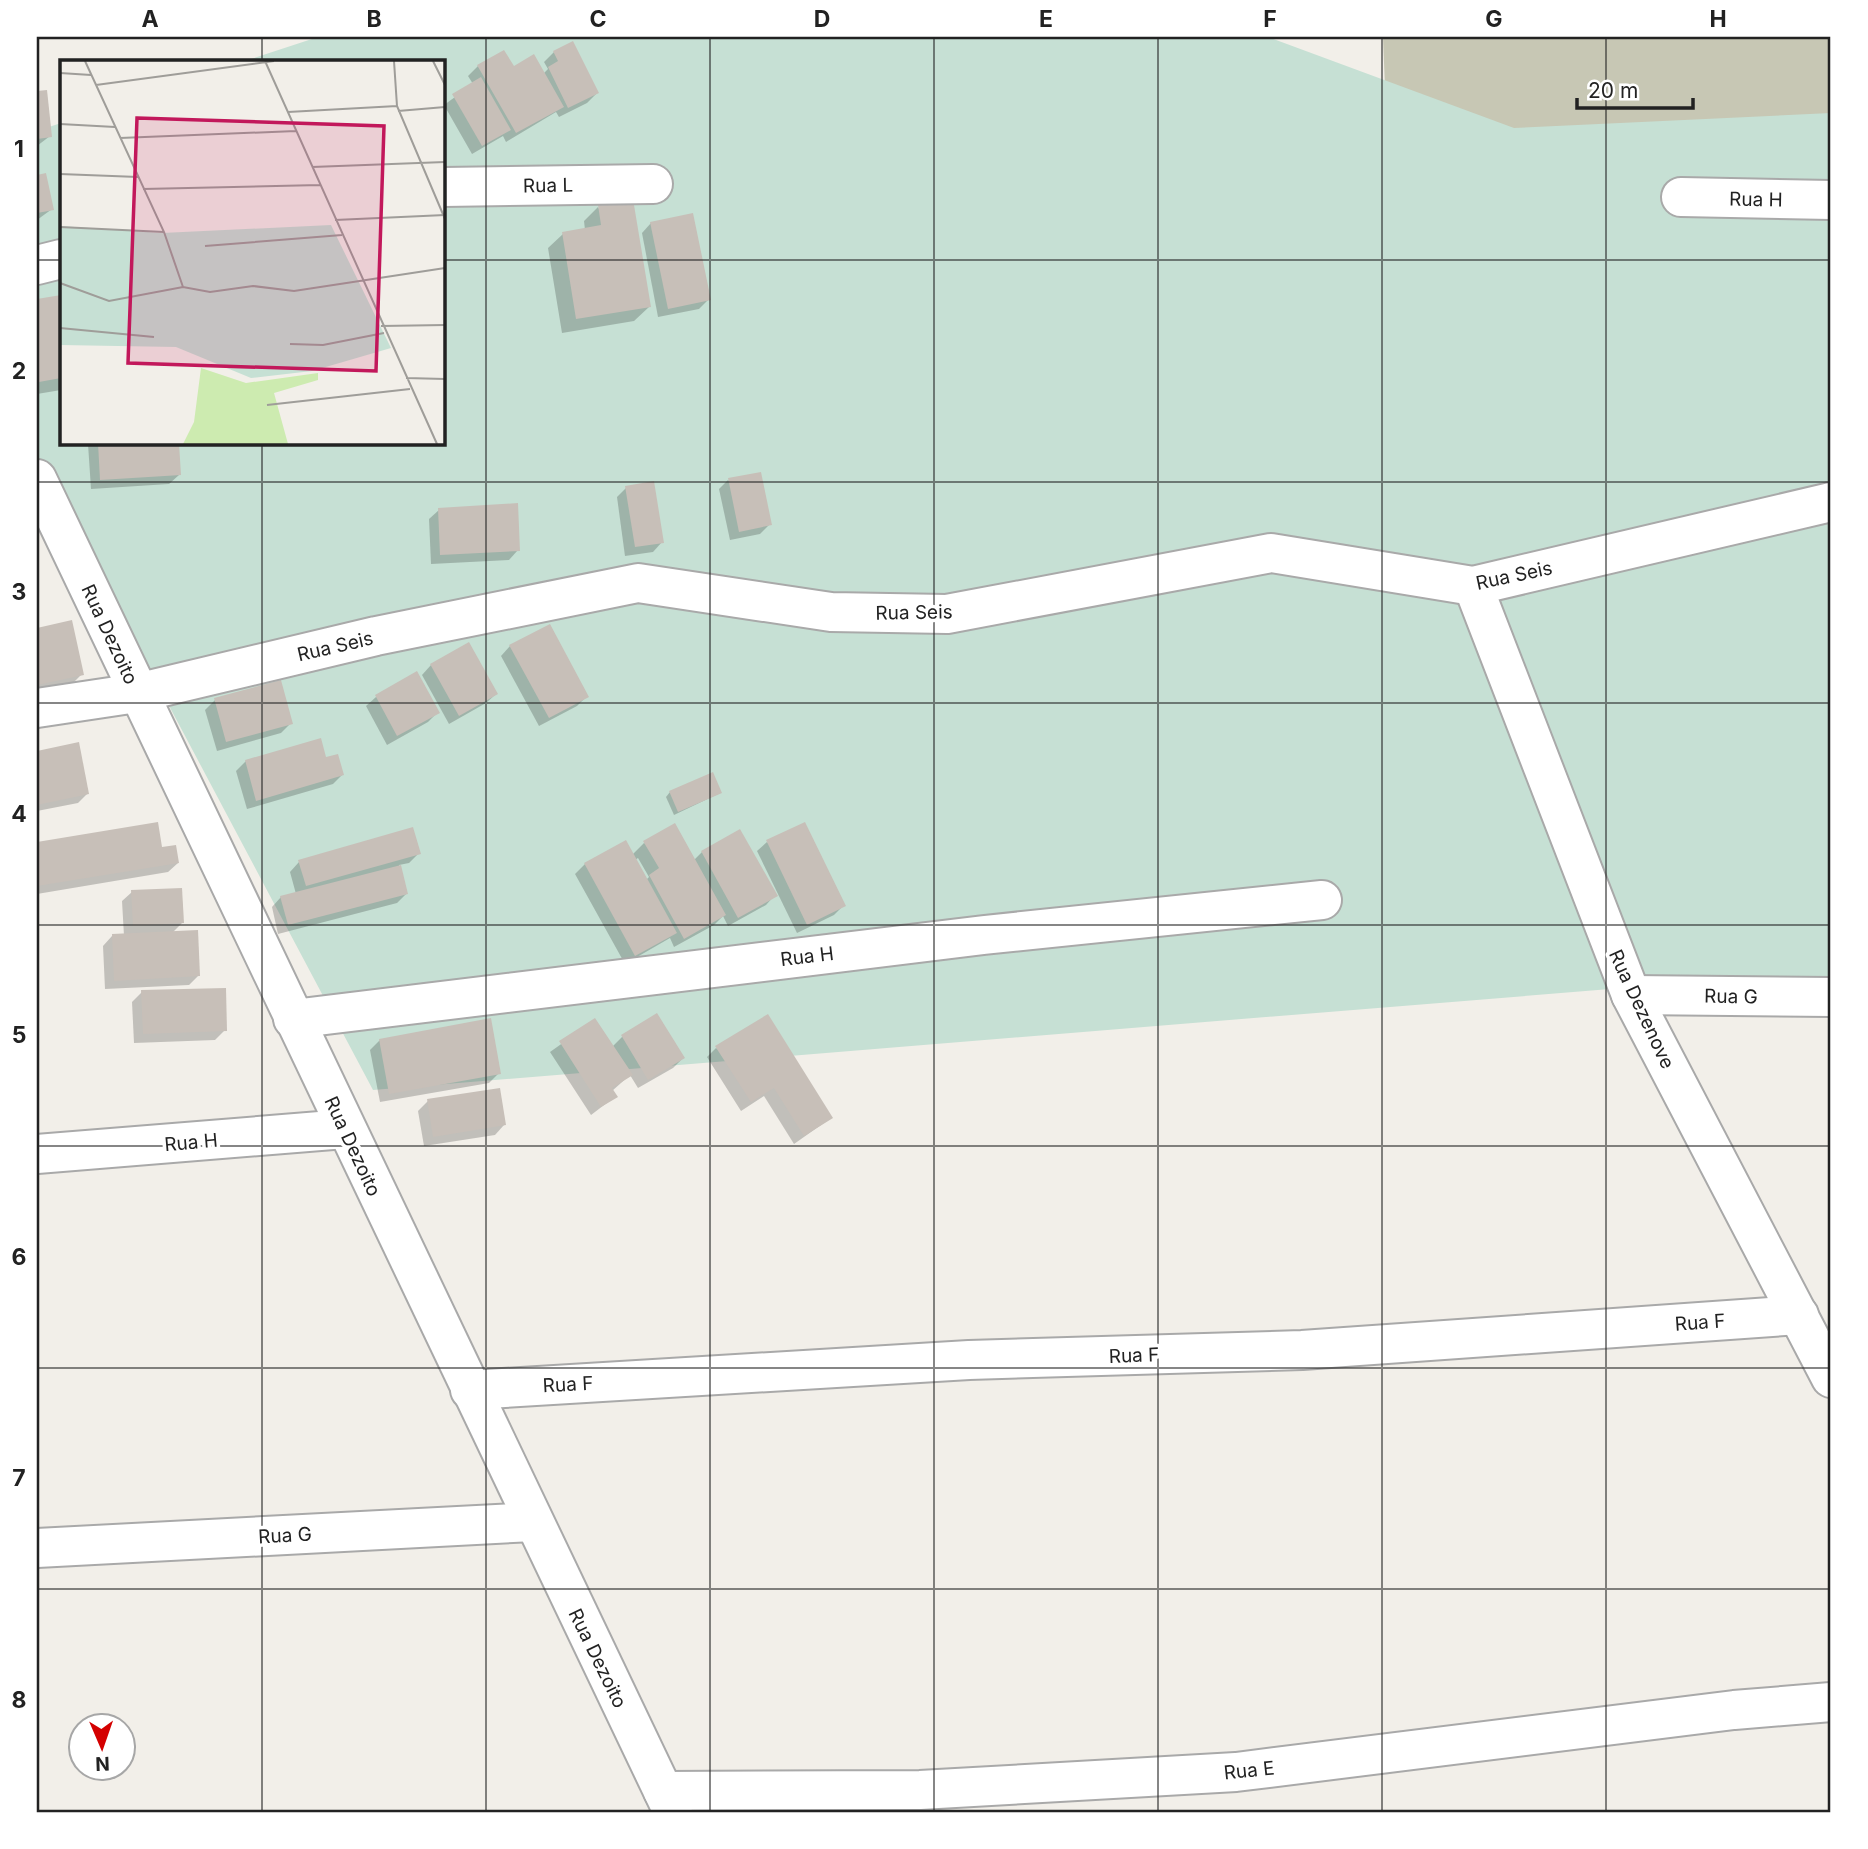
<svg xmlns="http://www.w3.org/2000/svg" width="1868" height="1849" viewBox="0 0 1868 1849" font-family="Inter,sans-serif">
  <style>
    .construction { fill: #c7c7b4 }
    .wetland { fill: #c6e0d4 }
    .shadow { fill: #0003; fill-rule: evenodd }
    .building { fill: #c7bfb8 }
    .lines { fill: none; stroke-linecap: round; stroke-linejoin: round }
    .street-casing { stroke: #a9a9a9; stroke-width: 42 }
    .street { stroke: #fff; stroke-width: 38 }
    .grid { fill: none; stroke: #222; stroke-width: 2; stroke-opacity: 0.55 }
    .labels { text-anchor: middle; stroke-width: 7; stroke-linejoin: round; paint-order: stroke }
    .street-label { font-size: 19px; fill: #222; stroke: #fff }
    .inset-road { fill: none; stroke: #9f9d99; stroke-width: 2 }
    .view { fill: #c2185b; fill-opacity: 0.15; stroke: #c2185b; stroke-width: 3.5 }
    .inset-edge { fill: none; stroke: #222; stroke-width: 3.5 }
    .neatline { fill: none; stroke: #222; stroke-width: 2.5 }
    .grid-label { font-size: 23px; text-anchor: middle; font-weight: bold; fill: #222 }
  </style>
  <rect width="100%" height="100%" fill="#f2efe9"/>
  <polygon class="construction" points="1383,37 1831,37 1831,173 1388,165"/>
  <polygon class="wetland" points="318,37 1268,37 1514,128 1831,113 1831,993 1647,986 373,1090 37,457 37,131 61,123 61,443 443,443 443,61 245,61"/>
  <g class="shadow">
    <polygon points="554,52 597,93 587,103 559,117 556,112 506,142 503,136 472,154 444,105 473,84 468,76 478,66 543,74 548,69 544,62"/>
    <polygon points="45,92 50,136 37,146 37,93"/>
    <polygon points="45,175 52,209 37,220 37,177"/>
    <polygon points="598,207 649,307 634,321 562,333 548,248 563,234 585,230 584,221"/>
    <polygon points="651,223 709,299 699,309 658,317 642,233"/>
    <polygon points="61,297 61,390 37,394 37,301"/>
    <polygon points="69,443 177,443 179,475 169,484 91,489 88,444"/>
    <polygon points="728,480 770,524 760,534 730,540 719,489"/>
    <polygon points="626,488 662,542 653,552 625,556 617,497"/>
    <polygon points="439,510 518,550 509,560 431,564 429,519"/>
    <polygon points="71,622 82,674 72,684 37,691 37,630"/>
    <polygon points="510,646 587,696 577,706 539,726 501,656"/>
    <polygon points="431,665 496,694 486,703 449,724 422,675"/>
    <polygon points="416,674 437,713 428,722 387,745 366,706 376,697"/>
    <polygon points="215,700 291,723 281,733 217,751 205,710"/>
    <polygon points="77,744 88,793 78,803 37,811 37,753"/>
    <polygon points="246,761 342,775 333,784 247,809 236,771"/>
    <polygon points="670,792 720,793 674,815 666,797"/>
    <polygon points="157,824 161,849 178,863 168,872 37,894 37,844"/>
    <polygon points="767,842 844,905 834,915 797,933 757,851"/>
    <path d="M 644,843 L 693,861 L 702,852 L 775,895 L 766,905 L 728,926 L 723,916 L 714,925 L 674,947 L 670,938 L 625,964 L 575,874 L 585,864 L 632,855 ZM 638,858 L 649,877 L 646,880 L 635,860 Z"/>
    <polygon points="419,853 409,863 399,865 407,893 397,903 278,934 272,907 281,897 296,894 290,872 299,862"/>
    <polygon points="132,892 182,923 172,933 198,976 189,985 105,989 103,946 112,936 124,936 122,901"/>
    <polygon points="142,992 225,1030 215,1040 134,1043 132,1002"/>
    <polygon points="657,1015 683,1058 673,1068 638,1088 630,1075 612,1091 616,1096 591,1115 550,1052 595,1020 612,1047 622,1037"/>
    <polygon points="380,1040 499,1073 489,1083 380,1102 370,1050"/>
    <polygon points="716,1048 831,1118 794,1144 764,1096 741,1111 707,1057"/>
    <polygon points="428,1101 504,1125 495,1135 424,1146 418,1111"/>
  </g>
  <g class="building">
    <polygon points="573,41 599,93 568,108 548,67 558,61 553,51"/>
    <polygon points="504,50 514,66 534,54 564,107 516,133 477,65"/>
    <polygon points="481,77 511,130 482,146 452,94"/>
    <polygon points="47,90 52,137 37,139 37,91"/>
    <polygon points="46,173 54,210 37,213 37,175"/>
    <polygon points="633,199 651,307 576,319 562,232 601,225 598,205"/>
    <polygon points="693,213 711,300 668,309 650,222"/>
    <polygon points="61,295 61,378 39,382 37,299"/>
    <polygon points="98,443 179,443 181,475 100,480"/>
    <polygon points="761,472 772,525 739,532 728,478"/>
    <polygon points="654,481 664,543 635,547 625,486"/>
    <polygon points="518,503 520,551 440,555 438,508"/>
    <polygon points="72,620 84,675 37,685 37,628"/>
    <polygon points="550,624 589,697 549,718 509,645"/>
    <polygon points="469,642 498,694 459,716 430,664"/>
    <polygon points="417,671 440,713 397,736 375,695"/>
    <polygon points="281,680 293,724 226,742 214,698"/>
    <polygon points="321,738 326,757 338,754 344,775 256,801 245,760"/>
    <polygon points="79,742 89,794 37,805 37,751"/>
    <polygon points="713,772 722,793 678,812 669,791"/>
    <polygon points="158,822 162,847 176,845 179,863 37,886 37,842"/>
    <polygon points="805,822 846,906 807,925 766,840"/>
    <polygon points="675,823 726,915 684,939 649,875 659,868 643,841"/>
    <polygon points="413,827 421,854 306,886 298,860"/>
    <polygon points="740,829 778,896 738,918 701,851"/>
    <polygon points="626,840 677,933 635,956 584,863"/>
    <polygon points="401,865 408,894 288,925 280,896"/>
    <polygon points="182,888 184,923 133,926 131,890"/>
    <polygon points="198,930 200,976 114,981 112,934"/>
    <polygon points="226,988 227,1031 143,1034 141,990"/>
    <polygon points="657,1013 685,1058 648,1080 621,1035"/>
    <polygon points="768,1014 833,1118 804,1136 774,1088 751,1102 715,1046"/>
    <polygon points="491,1018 501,1074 389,1094 379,1039"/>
    <polygon points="595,1018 633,1075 612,1088 618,1097 601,1107 559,1041"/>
    <polygon points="500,1088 506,1125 433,1137 427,1099"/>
  </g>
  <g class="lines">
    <defs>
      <g id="street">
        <polyline points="443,187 653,184"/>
        <polyline points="1681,197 1831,200"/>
        <polyline points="37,265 61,259"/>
        <polyline points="37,479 673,1812"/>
        <polyline points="1473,586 1631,995 1831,1378"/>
        <polyline points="37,708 137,693 376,636 638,583 831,612 947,614 1271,553 1473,586 1831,502"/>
        <polyline points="1631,995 1831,997"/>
        <polyline points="293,1019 984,935 1322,900"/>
        <polyline points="37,1154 345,1129"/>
        <polyline points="470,1390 969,1360 1302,1350 1799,1315"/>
        <polyline points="37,1548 533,1522"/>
        <polyline points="663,1791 920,1790 1236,1772 1734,1710 1831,1702"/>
      </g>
    </defs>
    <use href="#street" class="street-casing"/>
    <use href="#street" class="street"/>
  </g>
  <path class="grid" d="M 262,37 L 262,61M 486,37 L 486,1812M 710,37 L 710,1812M 934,37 L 934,1812M 1158,37 L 1158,1812M 1382,37 L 1382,1812M 1606,37 L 1606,1812M 37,260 L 61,260M 443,260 L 1831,260M 262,443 L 262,1812M 37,482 L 1831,482M 37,703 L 1831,703M 37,925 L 1831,925M 37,1146 L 1831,1146M 37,1368 L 1831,1368M 37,1589 L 1831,1589"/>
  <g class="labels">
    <g class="street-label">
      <text transform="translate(548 185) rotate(-1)" y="7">Rua L</text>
      <text transform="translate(1756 199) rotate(1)" y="7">Rua H</text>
      <text transform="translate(1514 575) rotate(-12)" y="7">Rua Seis</text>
      <text transform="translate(914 612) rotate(-1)" y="7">Rua Seis</text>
      <text transform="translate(110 634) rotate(65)" y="7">Rua Dezoito</text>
      <text transform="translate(335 646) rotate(-13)" y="7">Rua Seis</text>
      <text transform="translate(807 956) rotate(-7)" y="7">Rua H</text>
      <text transform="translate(1731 996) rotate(1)" y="7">Rua G</text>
      <text transform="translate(1642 1009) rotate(65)" y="7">Rua Dezenove</text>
      <text transform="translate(191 1142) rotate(-5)" y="7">Rua H</text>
      <text transform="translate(353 1146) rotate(65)" y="7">Rua Dezoito</text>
      <text transform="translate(1700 1322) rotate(-4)" y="7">Rua F</text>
      <text transform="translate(1134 1355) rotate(-2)" y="7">Rua F</text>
      <text transform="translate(568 1384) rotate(-3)" y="7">Rua F</text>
      <text transform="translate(285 1535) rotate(-3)" y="7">Rua G</text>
      <text transform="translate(598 1658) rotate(64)" y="7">Rua Dezoito</text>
      <text transform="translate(1249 1770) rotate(-6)" y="7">Rua E</text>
    </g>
  </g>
  <g transform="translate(60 60)">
    <rect width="385" height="385" fill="#f2efe9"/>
    <path d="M 141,308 L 186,323 L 258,313 L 258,320 L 214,333 L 228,384 L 123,384 L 134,362 Z" fill="#cdebb0"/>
    <path d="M 271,165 L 331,288 L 252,311 L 191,318 L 116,287 L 0,285 L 0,166 L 102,173 Z" fill="#c6e0d4"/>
    <path class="inset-road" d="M 25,1 L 104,172 L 123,227M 205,1 L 377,384M 334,1 L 337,46 L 385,159M 373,1 L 385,25M 0,13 L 31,15M 36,25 L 214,1M 338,51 L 385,47M 228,52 L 337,46M 0,64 L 55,67M 60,78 L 236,71M 252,107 L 385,102M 0,114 L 78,117M 83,129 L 260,125M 275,160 L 385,155M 0,167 L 104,172M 145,186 L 282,175M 0,223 L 49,241 L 123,227 L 150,232 L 193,226 L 234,231 L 385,208M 321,266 L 385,265M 0,268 L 94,277M 230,284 L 263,285 L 324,273M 346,318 L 385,319M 207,345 L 350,329"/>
    <path class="view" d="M 77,58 L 324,66 L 316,311 L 68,303 Z"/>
    <rect width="385" height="385" class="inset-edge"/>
  </g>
  <rect width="1868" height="1849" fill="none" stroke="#ffffff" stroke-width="77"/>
  <g transform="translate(102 1747) rotate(178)"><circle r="33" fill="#ffffff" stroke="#a7a7a7" stroke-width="2"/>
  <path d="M0-5L12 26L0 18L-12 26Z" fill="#d40000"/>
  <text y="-10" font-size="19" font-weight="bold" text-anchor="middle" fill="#222222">N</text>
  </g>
  <path d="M1577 98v10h116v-10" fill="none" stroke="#222222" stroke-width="3.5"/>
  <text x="1588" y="98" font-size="21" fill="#222222" stroke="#ffffff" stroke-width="5" paint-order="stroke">20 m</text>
  <rect x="38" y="38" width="1791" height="1773" class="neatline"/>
  <g class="grid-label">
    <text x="150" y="27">A</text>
    <text x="374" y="27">B</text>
    <text x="598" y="27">C</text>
    <text x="822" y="27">D</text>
    <text x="1046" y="27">E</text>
    <text x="1270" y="27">F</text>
    <text x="1494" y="27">G</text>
    <text x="1718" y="27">H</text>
    <text x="19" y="157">1</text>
    <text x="19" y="379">2</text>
    <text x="19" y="600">3</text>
    <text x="19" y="822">4</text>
    <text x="19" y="1043">5</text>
    <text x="19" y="1265">6</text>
    <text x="19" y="1486">7</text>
    <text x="19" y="1708">8</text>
  </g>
</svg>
